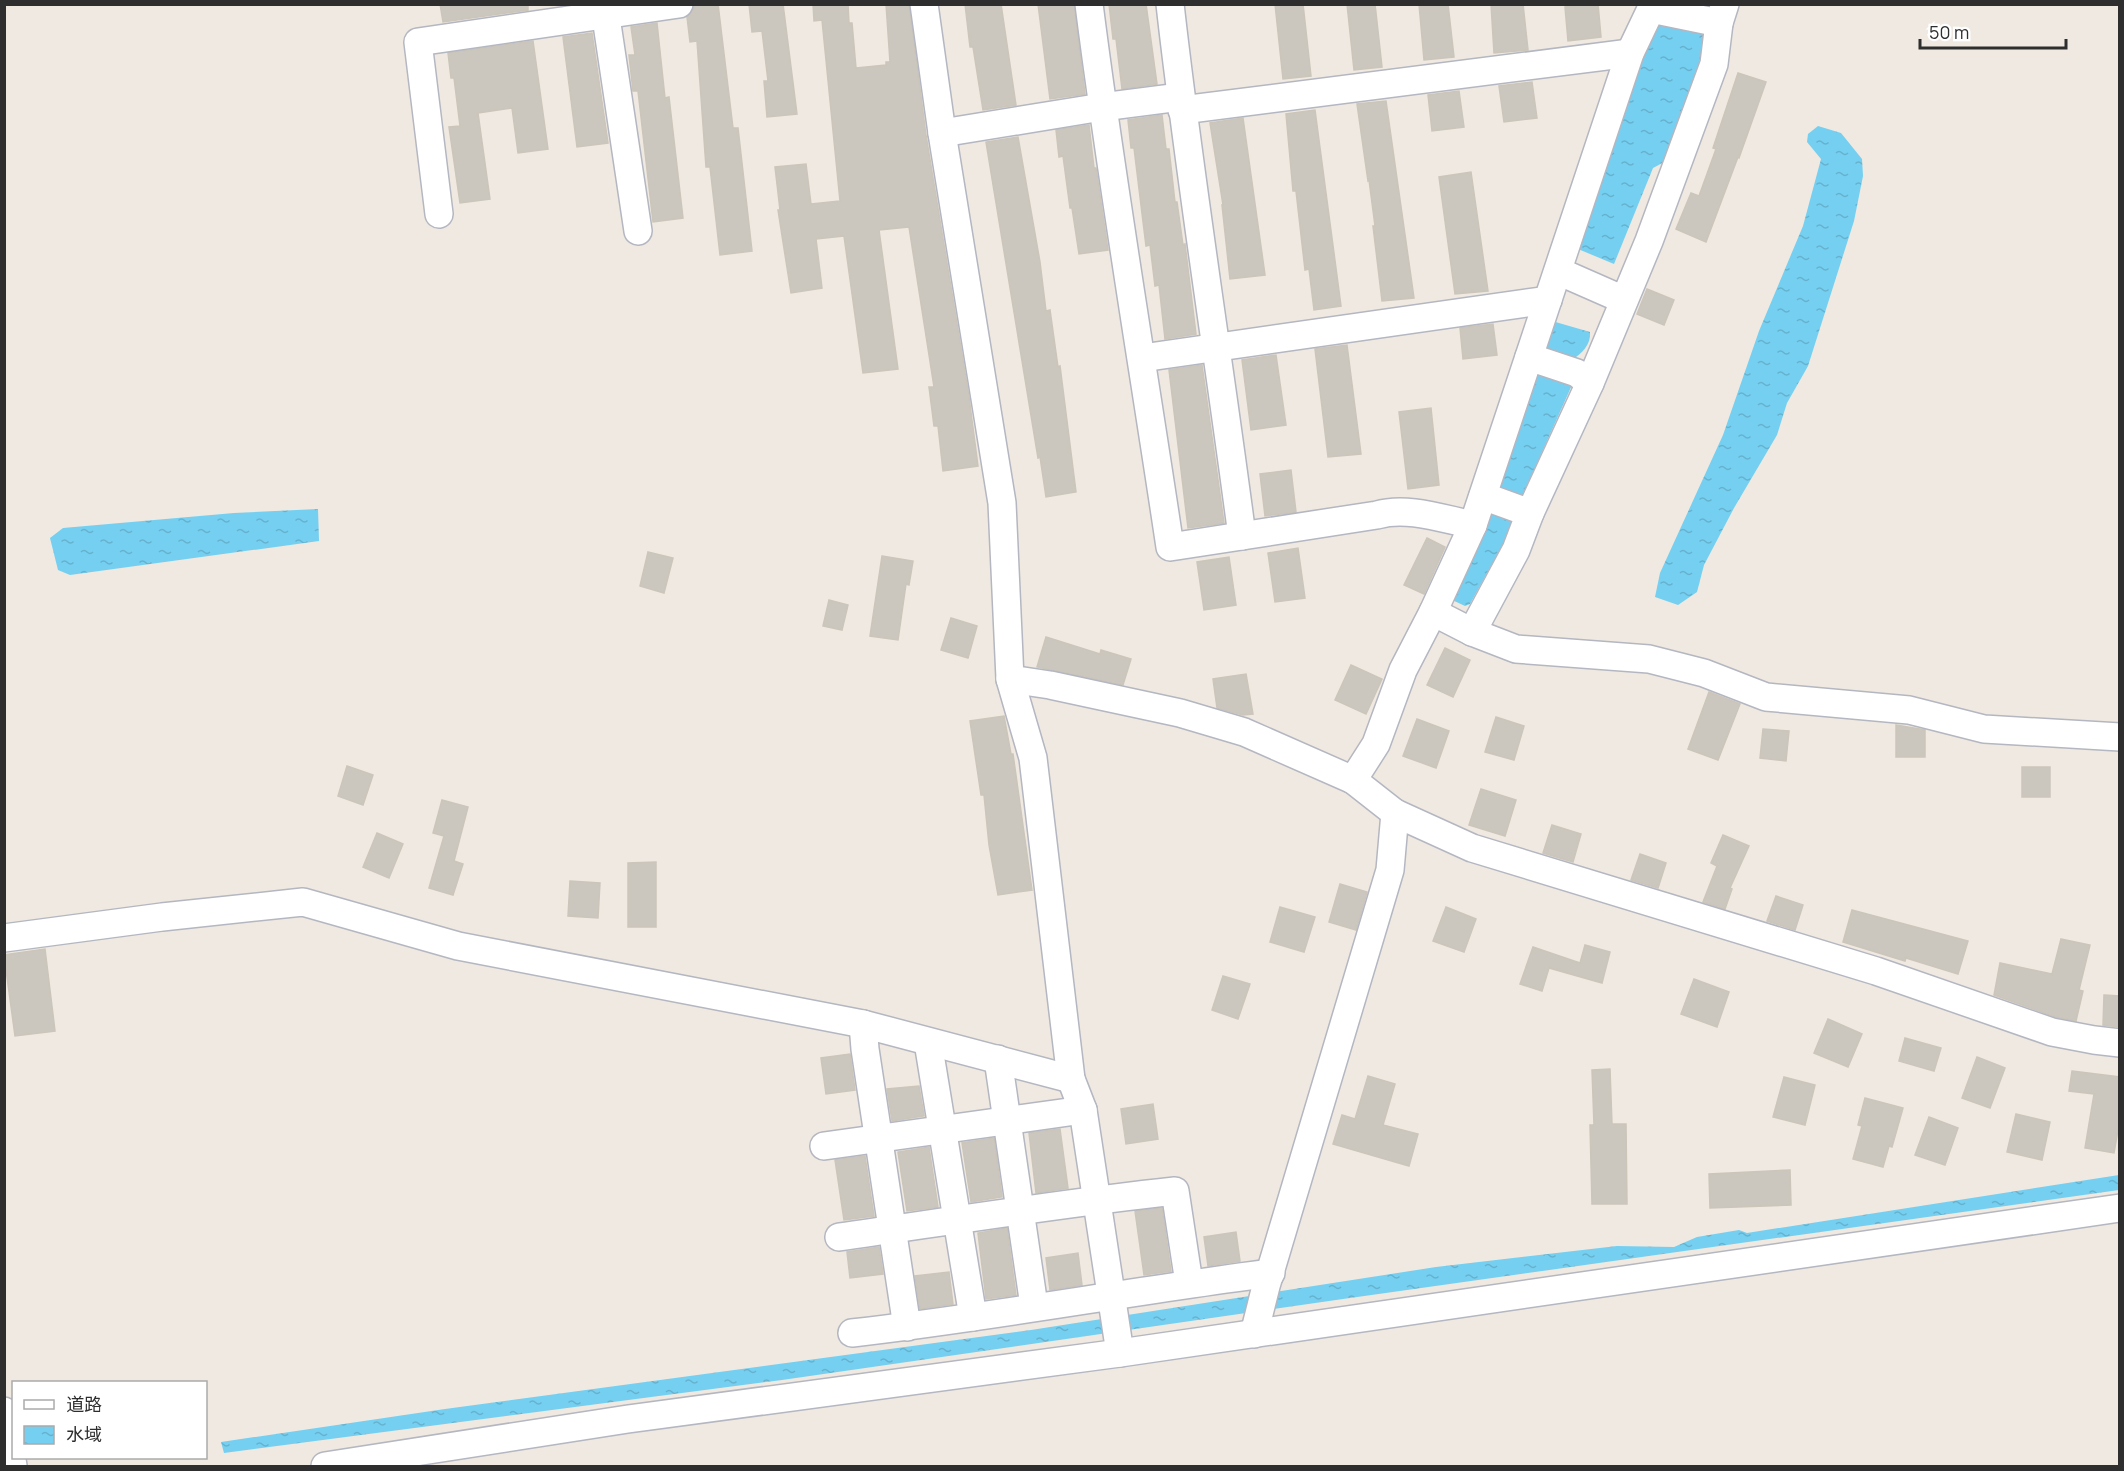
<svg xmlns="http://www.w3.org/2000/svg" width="2124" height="1471" viewBox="0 0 2124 1471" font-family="Manrope,'Noto Sans SC',sans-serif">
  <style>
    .water { fill: url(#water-ripples) }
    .building { fill: #cbc7bf; stroke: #cbc5ba; stroke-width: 1.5 }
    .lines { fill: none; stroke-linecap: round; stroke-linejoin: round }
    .minor-casing { stroke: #b4b7c1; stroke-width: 30 }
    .minor { stroke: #fff; stroke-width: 27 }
  </style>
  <defs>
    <pattern id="water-ripples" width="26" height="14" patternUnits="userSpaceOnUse" patternTransform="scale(1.5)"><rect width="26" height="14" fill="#75cff0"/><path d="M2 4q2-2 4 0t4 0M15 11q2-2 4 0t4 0" fill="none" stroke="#66b2ce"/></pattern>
  </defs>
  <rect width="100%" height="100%" fill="#efe9e1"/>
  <g class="water">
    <polygon points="1674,20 1701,27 1708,43 1668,160 1653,168 1614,264 1578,249 1646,40 1655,27"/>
    <polygon points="1818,126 1841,133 1862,159 1863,176 1854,221 1808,366 1787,403 1777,435 1734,508 1704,565 1697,592 1678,605 1655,597 1660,573 1723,435 1759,331 1803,226 1821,159 1807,142 1808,134"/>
    <path d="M 1552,321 L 1590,332 C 1591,345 1582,353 1572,360 L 1547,353 L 1545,343 Z"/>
    <polygon points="1543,372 1572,385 1522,497 1499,491 1496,483 1532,377"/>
    <polygon points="1490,506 1516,523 1497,568 1491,566 1470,604 1465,606 1450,599"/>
    <polygon points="318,509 319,541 70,575 58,570 50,538 63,528 234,513"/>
    <polygon points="2119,1175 2119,1190 1343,1299 782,1380 224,1453 221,1442 445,1409 1031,1330 1436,1267 1617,1246 1674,1247 1697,1237 1739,1230 1747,1233"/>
  </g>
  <g class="building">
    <polygon points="440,4 528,4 528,10 443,22"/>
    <polygon points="698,4 718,4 733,128 738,128 752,251 720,255 710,167 706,167 697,41 690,42 687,17 693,10 694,5"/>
    <polygon points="749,4 783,4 797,114 767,117 764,81 768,81 762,31 752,32"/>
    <polygon points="813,4 848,4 849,23 852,23 856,68 886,65 886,62 890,62 886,4 909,4 926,135 969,397 978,466 943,471 938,426 934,426 929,387 934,387 909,227 879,230 898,369 863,373 844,236 816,239 822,288 791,293 778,210 780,210 775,167 806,164 811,204 840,201 822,20 814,21"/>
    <polygon points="965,4 1001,4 1016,105 983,110 973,47 970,47"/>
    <polygon points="1038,4 1074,4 1085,94 1050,99"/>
    <polygon points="1109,4 1146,4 1157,84 1122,89 1116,39 1113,39"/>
    <polygon points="1275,4 1303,4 1311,76 1283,79"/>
    <polygon points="1347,4 1375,4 1382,67 1354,70"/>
    <polygon points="1419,4 1448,4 1454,57 1424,60"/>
    <polygon points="1491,4 1523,4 1528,50 1494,53"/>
    <polygon points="1587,4 1598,4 1601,37 1568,41 1565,7"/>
    <polygon points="657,23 665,98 669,97 683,218 653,222 638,91 633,91 629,55 635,55 631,27"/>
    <polygon points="592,33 608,143 577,147 563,37"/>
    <polygon points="533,41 548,149 518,153 512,108 478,113 490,199 460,203 449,127 460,126 454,78 451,78 448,53"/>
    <polygon points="1738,73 1766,82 1739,158 1738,157 1706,242 1676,229 1691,193 1699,196 1716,149 1713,148"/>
    <polygon points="1532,82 1537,118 1504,122 1499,86"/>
    <polygon points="1459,91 1464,127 1432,131 1428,95"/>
    <polygon points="1386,101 1414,298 1382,301 1373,226 1375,226 1369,180 1368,181 1357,104"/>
    <polygon points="1315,110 1341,306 1314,310 1309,269 1305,270 1296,191 1293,191 1286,114"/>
    <polygon points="1162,115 1166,149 1169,149 1175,202 1177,202 1183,245 1185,244 1196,334 1165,339 1159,285 1155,286 1150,245 1146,246 1134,148 1131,148 1128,120"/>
    <polygon points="1243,118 1265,275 1230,279 1222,205 1223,205 1210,123"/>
    <polygon points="1089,125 1094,168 1096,168 1108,250 1079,254 1072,208 1070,208 1063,156 1059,157 1056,130"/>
    <polygon points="1018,137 1040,262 1046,311 1050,310 1058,367 1060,366 1076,492 1046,497 1040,457 1038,458 986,142"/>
    <polygon points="1471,172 1488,291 1455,294 1439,177"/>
    <polygon points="1647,289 1674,300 1664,325 1637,314"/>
    <polygon points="1493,324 1497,355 1463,359 1460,328"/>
    <polygon points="1347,345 1361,454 1328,457 1315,349"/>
    <polygon points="1276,355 1286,425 1251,430 1242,360"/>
    <polygon points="1202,365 1224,523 1188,528 1169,370"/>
    <polygon points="1431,408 1439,485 1408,489 1399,412"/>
    <polygon points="1291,470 1296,512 1265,516 1260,474"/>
    <polygon points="1427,538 1445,547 1424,594 1404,585"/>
    <polygon points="1298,548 1305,598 1275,602 1268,553"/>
    <polygon points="648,552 673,558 664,593 640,586"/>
    <polygon points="882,556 913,561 909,585 906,584 898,640 870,636"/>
    <polygon points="1229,557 1236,605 1204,610 1197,562"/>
    <polygon points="829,600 848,605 842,630 823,626"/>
    <polygon points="951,618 977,626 968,658 941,650"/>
    <polygon points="1046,637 1100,654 1101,650 1131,659 1123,685 1037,667"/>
    <polygon points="1445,648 1470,660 1453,697 1427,685"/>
    <polygon points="1351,665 1382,679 1366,714 1335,700"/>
    <polygon points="1246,674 1253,714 1243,715 1217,708 1213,679"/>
    <polygon points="1709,692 1740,704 1718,760 1688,749"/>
    <polygon points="1004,716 1011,754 1013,754 1032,890 998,895 989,845 984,795 981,795 970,721"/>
    <polygon points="1496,717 1524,726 1514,760 1485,752"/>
    <polygon points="1417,719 1449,731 1436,768 1403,756"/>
    <polygon points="1896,725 1925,730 1925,757 1896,757"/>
    <polygon points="1763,729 1789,731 1786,761 1760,758"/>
    <polygon points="347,766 373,775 363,805 338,796"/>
    <rect x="2022" y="767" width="28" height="30"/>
    <polygon points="1481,789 1516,800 1505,836 1469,825"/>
    <polygon points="442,800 468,807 454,861 463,864 453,895 429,888 444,836 433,833"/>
    <polygon points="1552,825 1581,834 1573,862 1543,853"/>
    <polygon points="377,833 403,844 389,878 363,867"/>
    <polygon points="1723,835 1749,846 1730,888 1732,889 1725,909 1703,902 1717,866 1711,863"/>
    <polygon points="1640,854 1666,863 1658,888 1631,880"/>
    <polygon points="656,862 656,927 628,927 628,863"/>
    <polygon points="570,881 600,883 598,918 568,916"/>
    <polygon points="1340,884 1367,892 1356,930 1329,922"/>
    <polygon points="1776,896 1803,905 1795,930 1767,921"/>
    <polygon points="1280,907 1315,917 1304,952 1270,942"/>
    <polygon points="1446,907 1476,919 1464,952 1433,941"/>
    <polygon points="1852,910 1968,941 1958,974 1906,958 1905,961 1843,942"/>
    <polygon points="2061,939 2090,945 2079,990 2083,991 2076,1021 2056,1017 1994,995 2000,963 2052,974"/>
    <polygon points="1585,945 1610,952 1602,983 1549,968 1542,991 1520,984 1533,947 1580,963"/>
    <polygon points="45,949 55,1031 15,1036 4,955"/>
    <polygon points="1223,976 1250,984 1238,1019 1212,1010"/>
    <polygon points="1694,979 1729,992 1717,1027 1681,1014"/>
    <polygon points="2104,995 2120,996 2120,1027 2103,1025"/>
    <polygon points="1828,1019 1862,1034 1848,1067 1814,1053"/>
    <polygon points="1905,1038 1941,1048 1934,1071 1899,1061"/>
    <polygon points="850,1054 855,1090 826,1094 821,1058"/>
    <polygon points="1977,1057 2005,1068 1990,1108 1962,1098"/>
    <polygon points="1610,1069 1612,1124 1626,1124 1627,1204 1592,1204 1590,1125 1594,1125 1592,1070"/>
    <polygon points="2072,1071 2120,1077 2120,1119 2114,1153 2085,1148 2094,1094 2069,1091"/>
    <polygon points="1368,1076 1395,1084 1383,1125 1418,1134 1409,1166 1333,1144 1342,1115 1355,1119"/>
    <polygon points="1784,1077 1815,1085 1805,1125 1773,1117"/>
    <polygon points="919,1086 924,1116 892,1121 887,1089"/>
    <polygon points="1865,1098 1903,1108 1892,1147 1889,1146 1883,1167 1853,1159 1862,1126 1858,1125"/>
    <polygon points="1153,1104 1158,1139 1126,1144 1121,1109"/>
    <polygon points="2016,1114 2050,1122 2042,1160 2007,1152"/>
    <polygon points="1929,1117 1958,1128 1945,1165 1915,1155"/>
    <polygon points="1060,1129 1068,1188 1036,1193 1029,1133"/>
    <polygon points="994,1138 1002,1197 971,1202 962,1143"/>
    <polygon points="929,1147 938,1207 907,1211 898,1152"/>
    <polygon points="865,1156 874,1216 844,1220 835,1160"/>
    <polygon points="1790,1170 1791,1205 1710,1208 1709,1174"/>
    <polygon points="1162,1208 1171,1271 1144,1275 1135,1211"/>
    <polygon points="1007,1228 1016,1295 986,1299 978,1233"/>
    <polygon points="1236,1232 1240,1261 1208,1266 1204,1237"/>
    <polygon points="879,1247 883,1274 850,1278 847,1252"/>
    <polygon points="1078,1253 1082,1285 1050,1290 1046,1258"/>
    <polygon points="949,1272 953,1304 920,1309 915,1276"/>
  </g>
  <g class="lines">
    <defs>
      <g id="minor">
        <polyline points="604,4 638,231"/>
        <polyline points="924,4 942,133 1002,503 1010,679 1033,758 1071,1079 1083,1110 1120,1353"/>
        <path d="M 1089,4 C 1112,186 1143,366 1170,547 L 1377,515 C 1407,506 1443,519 1473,525"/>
        <path d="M 1170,4 C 1190,182 1219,359 1242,536"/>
        <polyline points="1651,9 1719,23 1725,4"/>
        <polyline points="1182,110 1630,53"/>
        <polyline points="942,133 1102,107 1180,97"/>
        <polyline points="439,214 418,42 679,4"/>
        <polyline points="1558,271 1624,300"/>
        <polyline points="1529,357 1577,373 1590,383"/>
        <polyline points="1142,358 1548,300"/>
        <polyline points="1483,496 1530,513"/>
        <polyline points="1433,612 1472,632 1516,649 1649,659 1704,673 1766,697 1909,710 1984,729 2120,737"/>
        <polyline points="1472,632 1516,550 1530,513 1590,383 1649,241 1714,64 1719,23"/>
        <polyline points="1010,679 1050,685 1180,713 1244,732 1353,780 1395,813 1472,848 1876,971 2052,1032 2094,1040 2120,1043"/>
        <polyline points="1353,780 1376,744 1403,670 1433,612 1473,525 1630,53 1651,9 1651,4"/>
        <polyline points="4,938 162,917 303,902 458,946 863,1024 1071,1079"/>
        <polyline points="863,1024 865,1049 907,1327"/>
        <polyline points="928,1042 973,1317"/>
        <polyline points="998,1059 1034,1306"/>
        <polyline points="824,1146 1083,1110"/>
        <path d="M 839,1237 C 951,1221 1063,1203 1175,1191 L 1189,1283"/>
        <path d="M 852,1333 C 992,1317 1131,1291 1271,1273"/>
        <polyline points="1254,1334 1266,1286 1390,870 1395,813"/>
        <polyline points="4,1411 13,1466"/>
        <polyline points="325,1466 628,1419 1120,1353 2120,1208"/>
      </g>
    </defs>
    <use href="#minor" class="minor-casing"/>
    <use href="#minor" class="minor"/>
  </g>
  <rect width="2124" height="1471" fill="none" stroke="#2e2e2e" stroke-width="12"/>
  <rect x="12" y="1381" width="195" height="78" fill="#ffffff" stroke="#ababab" stroke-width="1.5"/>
  <rect x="24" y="1400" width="30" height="9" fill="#ffffff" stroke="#ababab" stroke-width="1.5"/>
  <text x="66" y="1411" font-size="18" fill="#2e2e2e">道路</text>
  <rect x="24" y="1426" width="30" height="18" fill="url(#water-ripples)" stroke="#ababab" stroke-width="1.5"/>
  <text x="66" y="1441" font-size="18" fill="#2e2e2e">水域</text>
  <path d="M1920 39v9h146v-9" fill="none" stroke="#2e2e2e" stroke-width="3"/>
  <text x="1929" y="39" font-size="18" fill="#2e2e2e" stroke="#ffffff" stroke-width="4.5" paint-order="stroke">50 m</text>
</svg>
